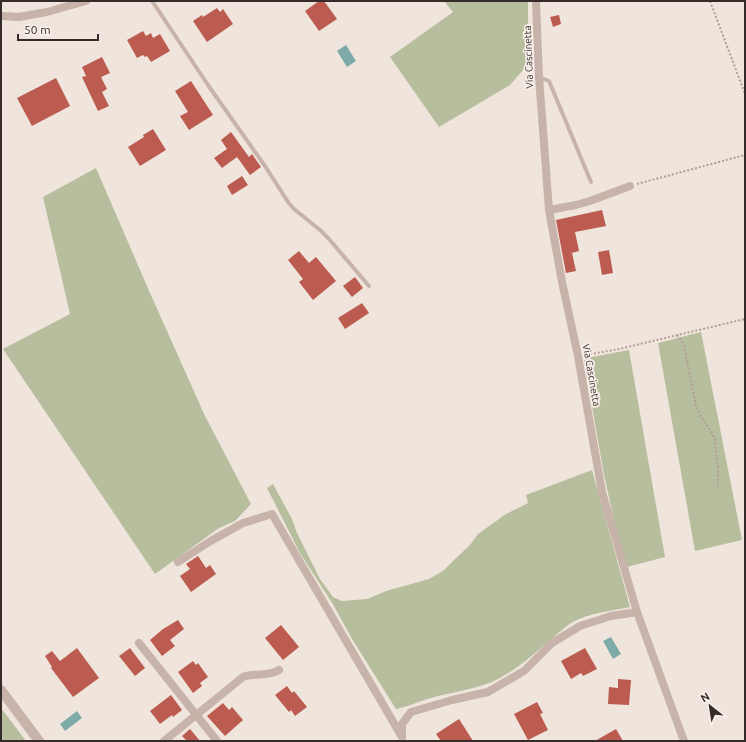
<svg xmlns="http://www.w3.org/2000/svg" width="746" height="742" viewBox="0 0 746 742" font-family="Ubuntu,sans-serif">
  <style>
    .green { fill: #b7be9e }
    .water { fill: #7eaba7 }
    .building { fill: #bc5b4f }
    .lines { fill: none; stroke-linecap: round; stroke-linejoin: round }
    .path { stroke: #b39d94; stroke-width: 2; stroke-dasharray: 2 2; stroke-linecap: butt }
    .service { stroke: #c7b3aa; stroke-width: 4 }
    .minor { stroke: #c7b3aa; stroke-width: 8 }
    .tertiary { stroke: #c7b3aa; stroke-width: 10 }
    .labels { text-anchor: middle; stroke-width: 3.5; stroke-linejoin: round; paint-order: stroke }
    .street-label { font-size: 10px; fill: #352b29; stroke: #f8efe9 }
  </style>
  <rect width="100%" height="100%" fill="#f0e5dd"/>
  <g class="green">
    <polygon points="444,1 528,1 528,53 530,62 510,85 439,127 390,57 453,12"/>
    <polygon points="96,168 150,293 205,416 251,504 235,521 219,528 155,574 3,349 70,314 43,197"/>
    <polygon points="701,332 742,540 695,551 658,343"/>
    <polygon points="629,350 665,557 627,567 616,529 604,475 584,361 587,358"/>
    <path d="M 592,470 L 630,607 C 611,611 589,613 571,623 C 561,630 552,639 543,646 C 529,659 515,670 498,679 C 480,689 451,692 431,698 C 419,701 408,707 396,709 L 352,639 L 334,606 L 300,553 L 267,488 L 273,484 L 292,519 L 297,533 L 320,579 L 333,597 L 342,601 L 367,599 L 386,591 L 429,579 L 443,571 L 455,559 L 470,545 L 478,534 L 506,514 L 528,503 L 526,495 Z"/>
    <polygon points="1,708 26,741 1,741"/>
  </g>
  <g class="water">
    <polygon points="346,45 356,61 347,67 337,51"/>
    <polygon points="611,637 621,654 613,659 603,641"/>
    <polygon points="77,711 82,718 65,731 60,724"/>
  </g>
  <g class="building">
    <polygon points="319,1 324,1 337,19 319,31 305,11"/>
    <polygon points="217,8 220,12 223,9 233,24 207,42 193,21 202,15 203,17"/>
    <polygon points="559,15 561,24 553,27 550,17"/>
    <polygon points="143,31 146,36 151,33 153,38 160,34 170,51 151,62 147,56 145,57 143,55 137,58 127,40"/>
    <polygon points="102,57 110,73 101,77 107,89 102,92 109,106 98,111 82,77 86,76 82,67"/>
    <polygon points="56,78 70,106 32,126 17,98"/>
    <polygon points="191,81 213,115 189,130 180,116 188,112 175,91"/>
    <polygon points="153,129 166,150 140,166 128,147 144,137 143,135"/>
    <polygon points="231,132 249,157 252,154 261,167 250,175 237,157 222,168 214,158 227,149 221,140"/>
    <polygon points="242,176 248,185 232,195 227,186"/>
    <polygon points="602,210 606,226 575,232 579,251 572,253 576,271 566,273 556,220"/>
    <polygon points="609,250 613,273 602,275 598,252"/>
    <polygon points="299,251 309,263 316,257 336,281 313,300 299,282 303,279 288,260"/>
    <polygon points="355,277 363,288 352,297 343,286"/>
    <polygon points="362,303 369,313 345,329 338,318"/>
    <polygon points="198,556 206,568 210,565 216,574 191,592 180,576 190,569 186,564"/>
    <polygon points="178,620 184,629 170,640 175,646 162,656 150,640 163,629"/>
    <polygon points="281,625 299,647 283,660 265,638"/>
    <polygon points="77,648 99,678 73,697 51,668 52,667 45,656 52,651 60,661"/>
    <polygon points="130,648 145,668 135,676 119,656"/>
    <polygon points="585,648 597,669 583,676 581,673 571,679 561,661"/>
    <polygon points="193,661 196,665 198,663 208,677 200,683 202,686 193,693 178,672"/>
    <polygon points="618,679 631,680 629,705 608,704 609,687 618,688"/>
    <polygon points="287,686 292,693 294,691 307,707 295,716 291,710 289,712 275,695"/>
    <polygon points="171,695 182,710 173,717 172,715 160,724 150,711"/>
    <polygon points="537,702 543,713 540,714 548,730 528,740 514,714"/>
    <polygon points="223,703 229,710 232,707 243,720 225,736 207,716"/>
    <polygon points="459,719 473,741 441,741 436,734"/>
    <polygon points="190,729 200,741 187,741 182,736"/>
    <polygon points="616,729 623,741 595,741"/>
  </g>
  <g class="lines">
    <g class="path">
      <polyline points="710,1 745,94"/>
      <polyline points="637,184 745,155"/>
      <polyline points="677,335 682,341 684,346 696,406 700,415 713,435 715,440 718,470 718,487"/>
      <polyline points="586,355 619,349 745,319"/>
    </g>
    <g class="service">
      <polyline points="152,1 210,88 265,166 288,202 294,209 320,230 329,239 369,286"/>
      <polyline points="539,77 549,81 591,182"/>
    </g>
    <g class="minor">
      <polyline points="536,1 539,77 549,210 562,282 578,356 602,492 637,612 684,741"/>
      <polyline points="1,16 19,17 47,12 86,1"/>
      <polyline points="549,210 576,205 590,201 630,186"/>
      <polyline points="178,562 209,542 243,523 272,514 402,737"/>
      <polyline points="139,643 217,741"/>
      <polyline points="402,735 402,724 411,712 452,700 488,692 524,671 552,643 580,626 611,616 637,612"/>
      <path d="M 164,741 L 243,677 C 255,672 265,678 279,670"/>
    </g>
    <polyline class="tertiary" points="1,690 39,741"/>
  </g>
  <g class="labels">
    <g class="street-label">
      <text transform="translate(528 57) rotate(-92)" y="4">Via Cascinetta</text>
      <text transform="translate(592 375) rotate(80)" y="4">Via Cascinetta</text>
    </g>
  </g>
  <rect width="746" height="742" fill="none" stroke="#352b29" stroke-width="4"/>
  <g transform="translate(710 706) rotate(330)" stroke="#f8efe9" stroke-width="3" paint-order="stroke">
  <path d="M0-3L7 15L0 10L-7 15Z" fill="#352b29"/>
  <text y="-6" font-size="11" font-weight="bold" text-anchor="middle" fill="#352b29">N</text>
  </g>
  <path d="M18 34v6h80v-6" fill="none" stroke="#352b29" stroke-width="2"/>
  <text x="24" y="34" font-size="12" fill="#352b29" stroke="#f8efe9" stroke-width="3" paint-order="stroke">50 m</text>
</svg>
